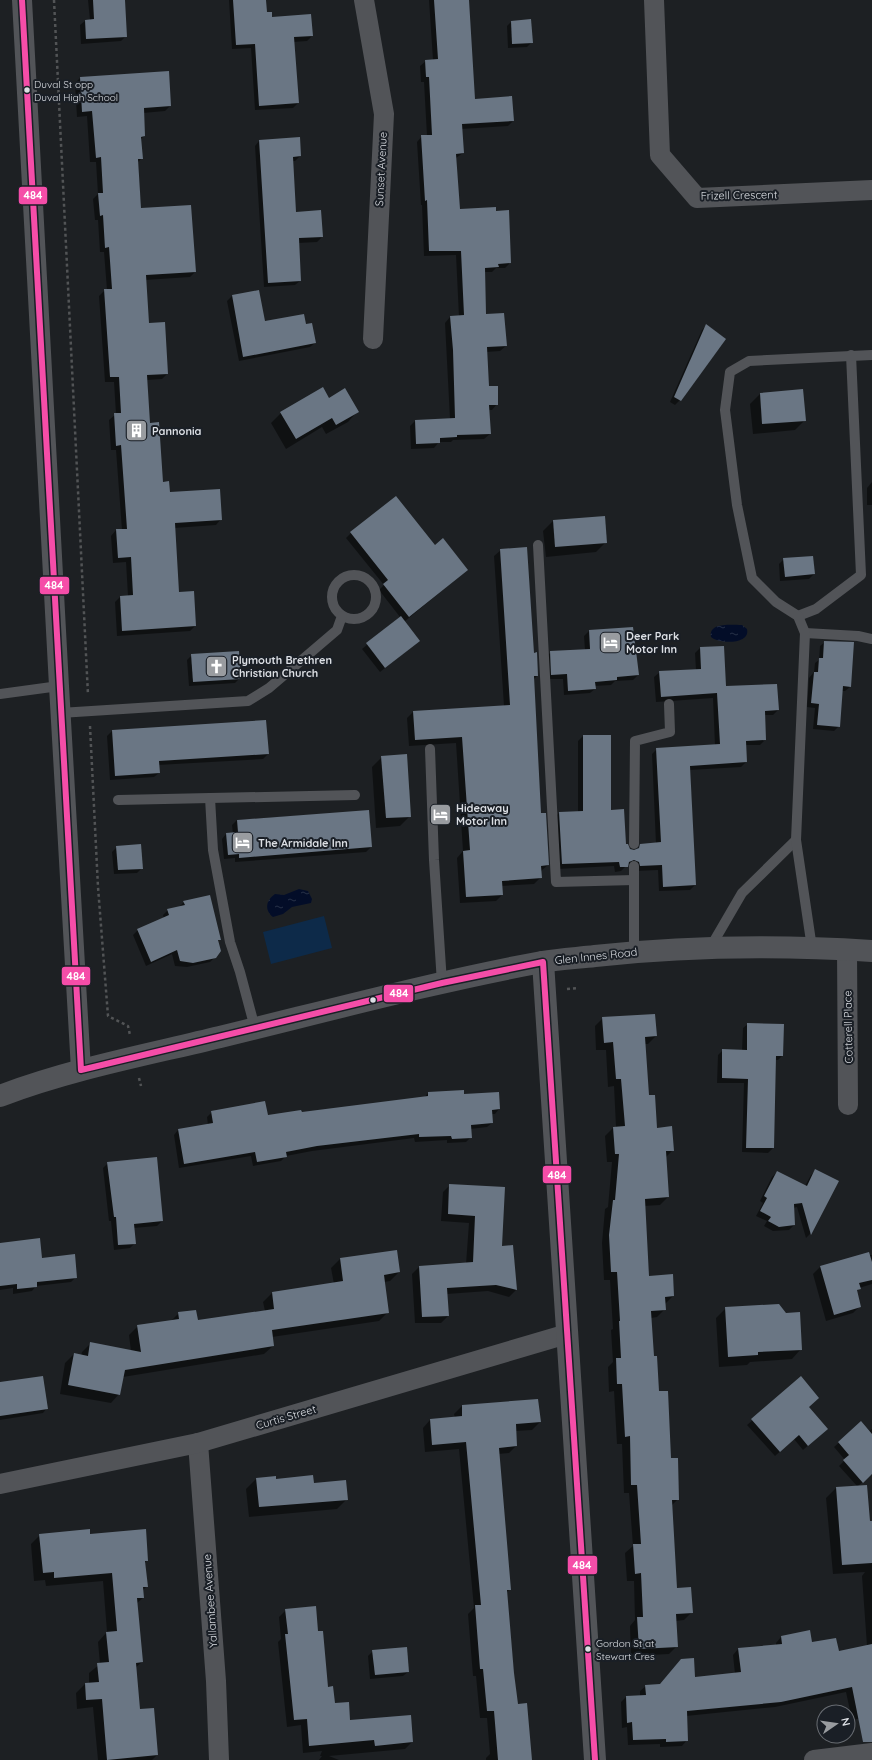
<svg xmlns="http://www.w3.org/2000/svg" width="872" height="1760" viewBox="0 0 872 1760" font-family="Quicksand,sans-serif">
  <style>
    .garden { fill: #0d2a49 }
    .water { fill: url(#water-ripples) }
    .shadow { fill: #0007 }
    .building { fill: #6a7684 }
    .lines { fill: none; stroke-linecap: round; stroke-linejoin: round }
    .path { stroke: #525456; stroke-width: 2.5; stroke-dasharray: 3 3; stroke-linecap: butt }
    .lane { stroke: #525458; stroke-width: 10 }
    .street { stroke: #525458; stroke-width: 20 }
    .secondary { stroke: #525458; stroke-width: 22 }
    .bus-1-casing { stroke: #1a1f26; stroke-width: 9 }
    .bus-1 { stroke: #f54da8; stroke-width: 6 }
    .bus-dot { fill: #dcdfe4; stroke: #1a1f26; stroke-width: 1.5 }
    .labels { text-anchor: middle; stroke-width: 4; stroke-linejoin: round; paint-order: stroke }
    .bus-label { font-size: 10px; fill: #dcdfe4; stroke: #1a1f26; text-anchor: start }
    .street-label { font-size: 11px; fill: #dcdfe4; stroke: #1a1f26 }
    .poi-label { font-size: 11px; font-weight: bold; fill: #dcdfe4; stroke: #1a1f26; text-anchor: start }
    .line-badge { stroke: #1a1f26; stroke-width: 1.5 }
    .badge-label { font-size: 11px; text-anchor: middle; font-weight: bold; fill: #fff }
  </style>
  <defs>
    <pattern id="water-ripples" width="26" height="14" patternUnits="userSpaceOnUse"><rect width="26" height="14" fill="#030d28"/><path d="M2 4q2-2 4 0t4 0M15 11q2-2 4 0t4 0" fill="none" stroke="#273047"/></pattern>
  </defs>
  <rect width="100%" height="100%" fill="#1d2023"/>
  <polygon class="garden" points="324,916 332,948 271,964 263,932"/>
  <g class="water">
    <path d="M 742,625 L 747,629 C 751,645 718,644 711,637 C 708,622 732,625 742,625 Z"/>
    <path d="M 299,889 L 308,891 L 312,899 L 311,903 L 292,907 L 283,914 L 273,917 C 264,910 266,900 275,894 L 284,895 Z"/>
  </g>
  <g class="shadow">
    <polygon points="88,0 124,0 126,36 121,41 81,44 80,25 85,21 90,20"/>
    <polygon points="229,0 265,0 266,13 271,18 312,36 307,41 293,42 298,103 293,108 255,110 251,48 232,49"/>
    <polygon points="429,0 468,0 474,100 513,121 508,126 461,129 463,153 456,158 459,210 510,263 505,268 496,268 492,272 484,272 485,315 506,346 500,351 486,352 488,387 497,404 492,410 489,410 490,434 484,439 453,440 451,442 439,442 434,448 411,449 410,426 415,421 450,419 445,323 450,317 459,317 456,255 424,256 422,205 421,205 417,142 422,136 427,136 424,82 421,82 420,66 426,61 433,60"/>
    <polygon points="511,22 532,42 527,47 508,48 507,26"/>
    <polygon points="168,72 170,106 165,111 143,113 144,136 140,140 142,158 138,162 141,209 195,272 190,277 145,280 148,324 167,374 162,379 147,380 149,424 163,483 169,493 221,519 216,525 174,528 178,593 195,626 190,631 117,636 115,602 120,597 128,596 126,562 113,563 111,536 116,530 122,530 116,450 111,450 109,420 116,414 114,382 105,382 99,296 105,290 107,290 104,252 100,252 98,220 95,220 93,199 98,194 96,162 90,162 87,116 77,117 75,83 80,78"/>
    <polygon points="259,141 300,156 295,161 292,161 295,213 322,237 317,242 298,243 300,281 295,285 264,287 255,146"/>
    <polygon points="232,296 264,322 305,325 315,343 310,347 239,361 227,301"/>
    <polygon points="706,326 680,400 675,405 670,402 702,330"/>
    <polygon points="760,394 805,420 795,430 753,434 750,404"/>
    <polygon points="329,399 357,412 348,422 326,434 322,427 286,449 271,423 281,413"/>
    <polygon points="872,482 872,505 867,505 867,488"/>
    <polygon points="553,521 606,542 596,552 546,557 543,531"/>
    <polygon points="351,533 434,546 467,570 404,622 414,645 380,672 362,649 400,617 379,590 384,585 346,538"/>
    <polygon points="501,550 533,654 537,676 533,680 540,814 548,865 541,871 541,877 534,884 501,886 502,895 496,901 460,903 457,858 463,851 456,743 409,746 407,718 413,712 504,706 494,556"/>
    <polygon points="784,559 814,574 809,579 780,581 779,564"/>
    <polygon points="589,631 638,675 633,680 615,681 611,685 594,686 595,689 590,693 564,695 563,679 547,679 546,657 551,652 585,650 584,636"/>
    <polygon points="825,642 850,687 845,691 842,691 839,726 834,731 813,729 815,708 807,707 809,678 814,672 815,663 819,660 820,646"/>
    <polygon points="700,648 725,688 778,710 773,715 764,715 765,740 760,745 746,745 746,762 741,767 690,770 695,885 690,890 659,891 658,870 635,871 633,865 628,864 621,871 615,872 614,866 557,869 554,818 559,813 578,812 578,741 583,736 610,811 625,845 630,850 634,852 641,845 656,844 652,754 657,749 715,746 713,698 656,702 654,677 660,672 696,670 695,653"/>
    <polygon points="192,655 240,678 235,683 189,686 187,660"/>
    <polygon points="112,731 268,754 263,759 158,765 159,773 154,777 110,780 107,736"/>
    <polygon points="382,757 410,816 400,826 376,828 372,767"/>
    <polygon points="368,811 371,847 366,852 235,862 235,858 224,859 222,839 226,834 233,834 232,825 237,820"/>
    <polygon points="117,847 142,868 137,873 114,874 112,852"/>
    <polygon points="184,902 220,939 218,941 215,957 210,962 187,967 175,966 172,954 146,966 133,935 138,930 164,919 163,915 168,910 179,907"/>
    <polygon points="603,1018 656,1036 648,1044 644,1044 648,1096 656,1129 673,1150 665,1158 668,1197 660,1205 644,1206 648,1277 673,1296 665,1304 665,1309 657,1317 651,1318 653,1357 658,1392 678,1499 671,1506 676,1589 692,1612 684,1620 675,1621 677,1646 669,1654 631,1656 630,1626 635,1620 634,1581 627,1581 625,1553 633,1546 629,1493 624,1493 622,1444 617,1444 614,1391 609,1392 608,1367 613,1362 611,1330 613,1329 610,1280 604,1280 602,1243 605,1209 608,1207 612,1162 607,1162 605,1136 613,1128 616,1127 614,1086 608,1087 606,1050 596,1050 595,1026"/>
    <polygon points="748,1024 782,1056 778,1060 775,1060 773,1148 768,1153 742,1152 744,1083 717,1083 718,1055 723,1050 742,1051 743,1028"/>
    <polygon points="428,1093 463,1095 499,1109 495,1114 492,1114 492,1123 487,1127 470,1129 471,1137 466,1142 447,1143 447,1140 415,1142 414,1138 312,1151 286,1156 281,1161 253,1166 251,1156 179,1168 174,1135 178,1130 208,1125 207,1117 212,1112 267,1117 424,1098"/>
    <polygon points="108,1163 162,1221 157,1226 133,1228 135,1243 130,1248 114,1250 111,1221 109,1221 103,1168"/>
    <polygon points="816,1170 837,1181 810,1234 806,1238 797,1207 793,1208 794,1225 789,1230 773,1231 764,1226 767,1221 756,1216 763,1203 760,1201 772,1177 777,1172 805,1186 811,1175"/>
    <polygon points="450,1185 501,1247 513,1246 516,1290 509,1297 488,1291 447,1294 448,1316 441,1323 415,1323 412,1274 419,1267 466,1264 469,1223 441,1221 443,1192"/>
    <polygon points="0,1244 41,1259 76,1277 71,1282 36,1286 32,1291 13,1294 13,1288 0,1290"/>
    <polygon points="869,1255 872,1255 872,1284 859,1288 856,1292 860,1306 853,1313 826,1321 813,1274 820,1267"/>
    <polygon points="340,1259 399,1272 390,1281 384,1282 388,1312 379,1321 272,1337 273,1346 264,1354 123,1377 119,1394 111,1403 60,1394 65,1363 74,1354 81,1356 82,1352 91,1343 131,1351 129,1335 138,1326 171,1321 179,1313 197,1322 265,1311 263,1302 272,1293 334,1284 331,1268"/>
    <polygon points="726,1308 801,1349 792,1359 750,1362 747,1365 719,1367 716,1318"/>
    <polygon points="801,1378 808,1407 822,1433 803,1450 794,1439 775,1456 747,1425"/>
    <polygon points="0,1384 47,1408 43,1413 0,1420"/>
    <polygon points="537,1400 540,1422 532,1430 515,1431 516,1446 509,1453 498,1454 510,1589 506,1593 517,1705 532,1760 486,1760 486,1758 490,1754 487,1718 480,1718 476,1676 473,1676 468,1614 474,1608 459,1449 425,1452 423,1428 430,1420 455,1418 454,1414 462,1406"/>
    <polygon points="861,1423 868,1432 872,1429 872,1474 858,1486 869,1522 872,1522 872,1716 852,1720 846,1692 775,1707 686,1716 687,1740 682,1746 660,1747 660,1744 628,1745 627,1727 622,1728 621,1702 626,1697 640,1696 640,1691 646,1686 660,1685 694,1678 735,1674 733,1655 738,1649 776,1646 776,1643 781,1637 812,1644 838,1652 867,1646 862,1576 865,1572 833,1574 826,1498 836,1488 857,1486 839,1466 845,1460 834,1447"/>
    <polygon points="256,1479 313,1484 347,1499 337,1509 249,1517 246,1489"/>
    <polygon points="40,1535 89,1535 147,1560 145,1563 147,1586 142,1591 143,1598 137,1603 142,1662 135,1668 139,1710 157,1755 152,1760 98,1760 93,1707 77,1709 76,1693 85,1684 89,1684 89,1673 100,1664 98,1642 107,1632 103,1581 46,1586 45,1580 34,1581 31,1544"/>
    <polygon points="286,1610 317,1633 327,1688 334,1704 350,1721 412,1742 405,1749 329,1756 339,1760 319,1760 322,1756 320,1756 322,1751 303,1753 301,1725 287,1727 278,1642 281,1639 279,1617"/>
    <polygon points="373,1651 408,1672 403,1676 370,1679 368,1656"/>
  </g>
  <g class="building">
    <polygon points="93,0 125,0 127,37 86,39 85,20 94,19"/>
    <polygon points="233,0 266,0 267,12 272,12 272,17 311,14 313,36 294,37 299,103 259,106 255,44 236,45"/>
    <polygon points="434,0 469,0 475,99 512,96 514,121 462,124 464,153 456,154 460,209 496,207 496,211 509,210 511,263 498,264 499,267 485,268 486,314 504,313 507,346 487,347 489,386 498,386 498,405 489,405 491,434 457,435 457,437 440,438 440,443 416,444 415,420 455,418 453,350 450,316 464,315 461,251 429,251 427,200 425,201 421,135 432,135 429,77 426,77 425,60 438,59"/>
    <polygon points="531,19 533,43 512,44 511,21"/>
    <polygon points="169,71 171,106 144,108 145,136 141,137 143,159 138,159 141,208 191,205 196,272 146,275 149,323 165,322 168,374 147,375 150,423 159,422 163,482 169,481 170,492 220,489 222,520 175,523 179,592 194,591 196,626 122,631 120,596 133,595 131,557 118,558 116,529 127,529 121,445 116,446 114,413 121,413 119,377 110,377 104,289 112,289 109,247 105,248 103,215 100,216 98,193 103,193 101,157 96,158 92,111 82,112 80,77"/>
    <polygon points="300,137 301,156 293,157 296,212 321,210 323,237 299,238 301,281 268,283 259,140"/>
    <polygon points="259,290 265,321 304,314 306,324 312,323 316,343 243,357 232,295"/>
    <polygon points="706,324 726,339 681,401 674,397"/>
    <polygon points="323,387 329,398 345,388 359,412 336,425 332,418 296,439 280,412"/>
    <polygon points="803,389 806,421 762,424 760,393"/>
    <polygon points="396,496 435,545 443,538 468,570 409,617 383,584 388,580 350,532"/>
    <polygon points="605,516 607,543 555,547 553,520"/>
    <polygon points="527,547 534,653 537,652 538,676 534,676 541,813 546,813 549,865 541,866 542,878 502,881 503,895 466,897 463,851 470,850 462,737 415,740 413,711 510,705 500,549"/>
    <polygon points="813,556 815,574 785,577 783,558"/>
    <polygon points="401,616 420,641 385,668 366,643"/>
    <polygon points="633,627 639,675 617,677 617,680 595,682 596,689 568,691 567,674 551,675 550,651 590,649 589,630"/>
    <polygon points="824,641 854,642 851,687 843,686 840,727 817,725 819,704 811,703 814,672 818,672 819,658 823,658"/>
    <polygon points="724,646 726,686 777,684 779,710 765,711 766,740 746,741 747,762 690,766 696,885 663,887 662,865 640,866 639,862 634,860 629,862 628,867 620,867 619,862 562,864 559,812 583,811 583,735 611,735 611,810 624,809 626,844 628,844 630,849 634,850 639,848 640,844 661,842 656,748 720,744 717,693 661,697 659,671 701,669 700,647"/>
    <polygon points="239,651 241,679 193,682 191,654"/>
    <polygon points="266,720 269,754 159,761 160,773 115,776 112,730"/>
    <polygon points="407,754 411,817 386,818 381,756"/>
    <polygon points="369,810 372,847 239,858 239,854 228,855 226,833 238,832 237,820"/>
    <polygon points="141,844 143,869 118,870 116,846"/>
    <polygon points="210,895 221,940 218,940 221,951 216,958 193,963 180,961 177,950 151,962 137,929 169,915 167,909 185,905 183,901"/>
    <polygon points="655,1014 657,1036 645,1037 649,1095 655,1095 657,1128 672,1126 674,1151 666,1151 669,1197 645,1199 649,1276 673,1274 674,1296 665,1297 666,1310 651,1311 654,1356 657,1356 659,1391 668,1391 671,1458 678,1458 679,1500 672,1500 677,1588 691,1587 693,1613 676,1614 678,1647 639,1649 637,1617 643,1617 641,1573 635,1574 633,1544 641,1544 637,1485 631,1485 630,1436 625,1437 622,1384 617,1384 616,1358 621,1358 619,1321 620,1321 617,1272 611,1272 609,1235 613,1200 615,1200 619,1154 615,1154 613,1127 625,1126 621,1079 616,1079 613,1042 604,1043 602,1017"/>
    <polygon points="747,1023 784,1024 783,1056 776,1056 774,1148 746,1148 748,1079 722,1078 722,1049 747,1050"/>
    <polygon points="464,1090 464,1094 499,1092 500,1109 492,1110 493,1123 471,1125 472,1138 452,1139 451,1136 419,1137 419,1134 317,1146 286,1152 287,1157 257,1162 255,1152 184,1164 178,1129 213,1123 211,1111 265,1101 268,1115 301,1110 302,1112 428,1096 428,1092"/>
    <polygon points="157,1157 163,1221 134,1224 136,1244 118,1245 116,1217 114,1217 107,1162"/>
    <polygon points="815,1169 839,1181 811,1235 802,1203 794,1204 795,1225 779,1227 768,1221 771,1217 760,1211 767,1198 764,1196 777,1171 807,1186"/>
    <polygon points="449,1184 505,1187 502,1246 513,1245 517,1290 496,1285 447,1288 449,1316 422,1317 419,1266 473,1262 475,1216 448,1214"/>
    <polygon points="40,1238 42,1258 75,1254 77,1278 37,1282 37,1287 17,1289 17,1284 0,1286 0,1243"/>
    <polygon points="397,1250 400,1272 384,1275 389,1313 272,1330 274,1346 125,1370 120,1395 68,1385 74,1353 88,1356 90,1342 141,1352 137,1325 179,1319 178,1312 196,1310 198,1320 274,1309 272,1292 343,1281 340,1258"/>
    <polygon points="869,1252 872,1262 872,1280 859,1283 861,1289 857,1290 861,1307 834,1315 820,1266"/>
    <polygon points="779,1304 786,1313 800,1312 802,1350 758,1352 758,1355 728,1357 725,1307"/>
    <polygon points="43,1376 48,1409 0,1416 0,1382"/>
    <polygon points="801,1376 819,1398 809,1407 828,1429 808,1446 799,1435 780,1452 751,1419"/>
    <polygon points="538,1399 541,1422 516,1424 517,1446 499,1448 511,1590 507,1590 514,1673 518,1704 527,1703 532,1760 498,1760 494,1711 487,1711 483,1669 480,1669 475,1605 481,1605 466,1442 432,1445 430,1419 462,1416 462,1405"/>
    <polygon points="861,1421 872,1434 872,1474 863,1483 843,1460 849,1455 838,1442"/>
    <polygon points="313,1475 314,1483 346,1480 348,1500 259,1507 256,1478 276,1476 276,1479"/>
    <polygon points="867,1485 870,1521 872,1521 872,1563 842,1565 836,1487"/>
    <polygon points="90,1529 90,1534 146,1529 148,1561 145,1561 148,1587 143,1587 144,1598 137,1598 143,1662 136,1663 140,1709 154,1708 158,1755 107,1760 102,1699 86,1700 85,1683 99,1682 97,1663 109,1662 106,1632 117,1631 112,1573 54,1578 54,1572 43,1573 39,1534"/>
    <polygon points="316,1606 318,1631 323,1631 328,1687 333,1686 335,1703 349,1702 350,1720 411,1715 413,1742 375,1746 374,1740 309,1746 307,1719 294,1720 285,1634 288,1634 285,1609"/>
    <polygon points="810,1630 812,1642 836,1638 839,1651 872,1644 872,1742 863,1742 852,1687 781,1702 687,1711 688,1741 666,1742 666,1739 633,1740 632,1722 627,1723 626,1696 646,1695 645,1685 660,1684 681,1659 694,1658 695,1677 741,1672 738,1648 782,1644 781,1636"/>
    <polygon points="407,1647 409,1672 375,1675 372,1650"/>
  </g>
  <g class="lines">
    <g class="path">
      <polyline points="54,0 88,695"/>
      <polyline points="90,726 98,887 108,1016 128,1026 130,1035"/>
      <polyline points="567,989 578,988"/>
      <polyline points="139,1078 141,1086"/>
    </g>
    <g class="lane">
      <polyline points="538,545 556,882 634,880"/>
      <circle cx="354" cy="597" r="22"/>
      <polyline points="798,616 816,609 861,575 851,355"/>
      <polyline points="805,633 858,636 872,639"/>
      <polyline points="0,694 59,686"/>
      <polyline points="60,713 248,701 269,688 337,630 342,616"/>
      <polyline points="430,749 434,860 442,983"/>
      <polyline points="210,798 213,850 230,942 240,972 255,1028"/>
      <polyline points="118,800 355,795"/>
      <polyline points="634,844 635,741 670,732 669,704"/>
      <polyline points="710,948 742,893 796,840"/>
      <polyline points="812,948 796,840 805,633 798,616 776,602 752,578 737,505 725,410 730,372 749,361 872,355"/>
      <polyline points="634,952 634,866"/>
    </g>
    <g class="street">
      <polyline points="22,0 59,686 81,1070"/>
      <polyline points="364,0 384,114 373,339"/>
      <polyline points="654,0 660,155 697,198 872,190"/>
      <polyline points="847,949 848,1105"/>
      <polyline points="198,1443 216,1681 219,1760"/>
      <polyline points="0,1484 198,1443 567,1334"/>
      <polyline points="814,1760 872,1753"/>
    </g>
    <g class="secondary">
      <polyline points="543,962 595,1760"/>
      <path d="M 0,1096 C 71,1069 146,1055 220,1037 C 327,1011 434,982 542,962 C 560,959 578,958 595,956 C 687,946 780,945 872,951"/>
    </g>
    <defs>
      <polyline id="bus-1" points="22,0 81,1070 442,983 543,962 595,1760"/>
    </defs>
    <use href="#bus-1" class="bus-1-casing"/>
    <use href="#bus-1" class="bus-1"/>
  </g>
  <defs>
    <symbol id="building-square" viewBox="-11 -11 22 22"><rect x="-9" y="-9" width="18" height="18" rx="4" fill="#999ca0" stroke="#1a1f26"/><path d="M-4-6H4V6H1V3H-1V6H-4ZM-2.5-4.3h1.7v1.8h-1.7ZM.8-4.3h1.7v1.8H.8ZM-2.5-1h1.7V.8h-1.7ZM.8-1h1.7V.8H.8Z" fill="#fff"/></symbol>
    <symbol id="hotel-square" viewBox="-11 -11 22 22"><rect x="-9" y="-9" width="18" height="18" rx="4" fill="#999ca0" stroke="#1a1f26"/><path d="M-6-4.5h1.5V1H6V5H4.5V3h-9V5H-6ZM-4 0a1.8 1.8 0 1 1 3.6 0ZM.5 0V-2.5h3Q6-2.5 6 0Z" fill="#fff"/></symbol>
    <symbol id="church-square" viewBox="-11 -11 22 22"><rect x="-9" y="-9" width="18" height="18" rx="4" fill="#999ca0" stroke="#1a1f26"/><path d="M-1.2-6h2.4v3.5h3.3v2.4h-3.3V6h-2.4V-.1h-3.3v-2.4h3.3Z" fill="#fff"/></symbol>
  </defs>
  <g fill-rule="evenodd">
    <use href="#building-square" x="124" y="418" width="25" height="25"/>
    <use href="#hotel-square" x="598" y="630" width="25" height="25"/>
    <use href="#church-square" x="204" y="654" width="25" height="25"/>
    <use href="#hotel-square" x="428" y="802" width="25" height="25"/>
    <use href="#hotel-square" x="230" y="830" width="25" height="25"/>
  </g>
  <g class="bus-dot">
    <circle cx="27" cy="90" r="3.5"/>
    <circle cx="373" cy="1000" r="3.5"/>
    <circle cx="588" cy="1649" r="3.5"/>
  </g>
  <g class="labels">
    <g class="bus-label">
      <text x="34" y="88">Duval St opp<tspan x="34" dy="13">Duval High School</tspan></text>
      <text x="596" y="1647">Gordon St at<tspan x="596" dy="13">Stewart Cres</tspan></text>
    </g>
    <g class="street-label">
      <text transform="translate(381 169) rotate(-87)" y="4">Sunset Avenue</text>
      <text transform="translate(739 195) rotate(-1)" y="4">Frizell Crescent</text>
      <text transform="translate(596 956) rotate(-6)" y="4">Glen Innes Road</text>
      <text transform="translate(848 1027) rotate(-91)" y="4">Cotterell Place</text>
      <text transform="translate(286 1417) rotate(-16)" y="4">Curtis Street</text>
      <text transform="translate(210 1601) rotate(-94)" y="4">Yallambee Avenue</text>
    </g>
    <g class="poi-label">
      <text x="152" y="435">Pannonia</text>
      <text x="626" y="640">Deer Park<tspan x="626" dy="13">Motor Inn</tspan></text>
      <text x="232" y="664">Plymouth Brethren<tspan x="232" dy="13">Christian Church</tspan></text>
      <text x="456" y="812">Hideaway<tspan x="456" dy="13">Motor Inn</tspan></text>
      <text x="258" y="847">The Armidale Inn</text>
    </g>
  </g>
  <g class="line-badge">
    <rect x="18" y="186" width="30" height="19" rx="4" fill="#f54da8"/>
    <rect x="39" y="576" width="31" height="19" rx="4" fill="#f54da8"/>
    <rect x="61" y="966" width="30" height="20" rx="4" fill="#f54da8"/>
    <rect x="383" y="984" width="31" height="19" rx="4" fill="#f54da8"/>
    <rect x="542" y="1165" width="30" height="19" rx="4" fill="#f54da8"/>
    <rect x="567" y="1555" width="31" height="20" rx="4" fill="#f54da8"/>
  </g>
  <g class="badge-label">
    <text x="33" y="199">484</text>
    <text x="54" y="589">484</text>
    <text x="76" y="980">484</text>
    <text x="399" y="997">484</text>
    <text x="557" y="1179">484</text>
    <text x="582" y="1569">484</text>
  </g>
  <g transform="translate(836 1724) rotate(77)"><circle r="19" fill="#1a1f26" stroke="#686c72"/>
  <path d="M0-3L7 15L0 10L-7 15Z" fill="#999ca0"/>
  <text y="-6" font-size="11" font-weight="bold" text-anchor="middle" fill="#dcdfe4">N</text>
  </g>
</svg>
